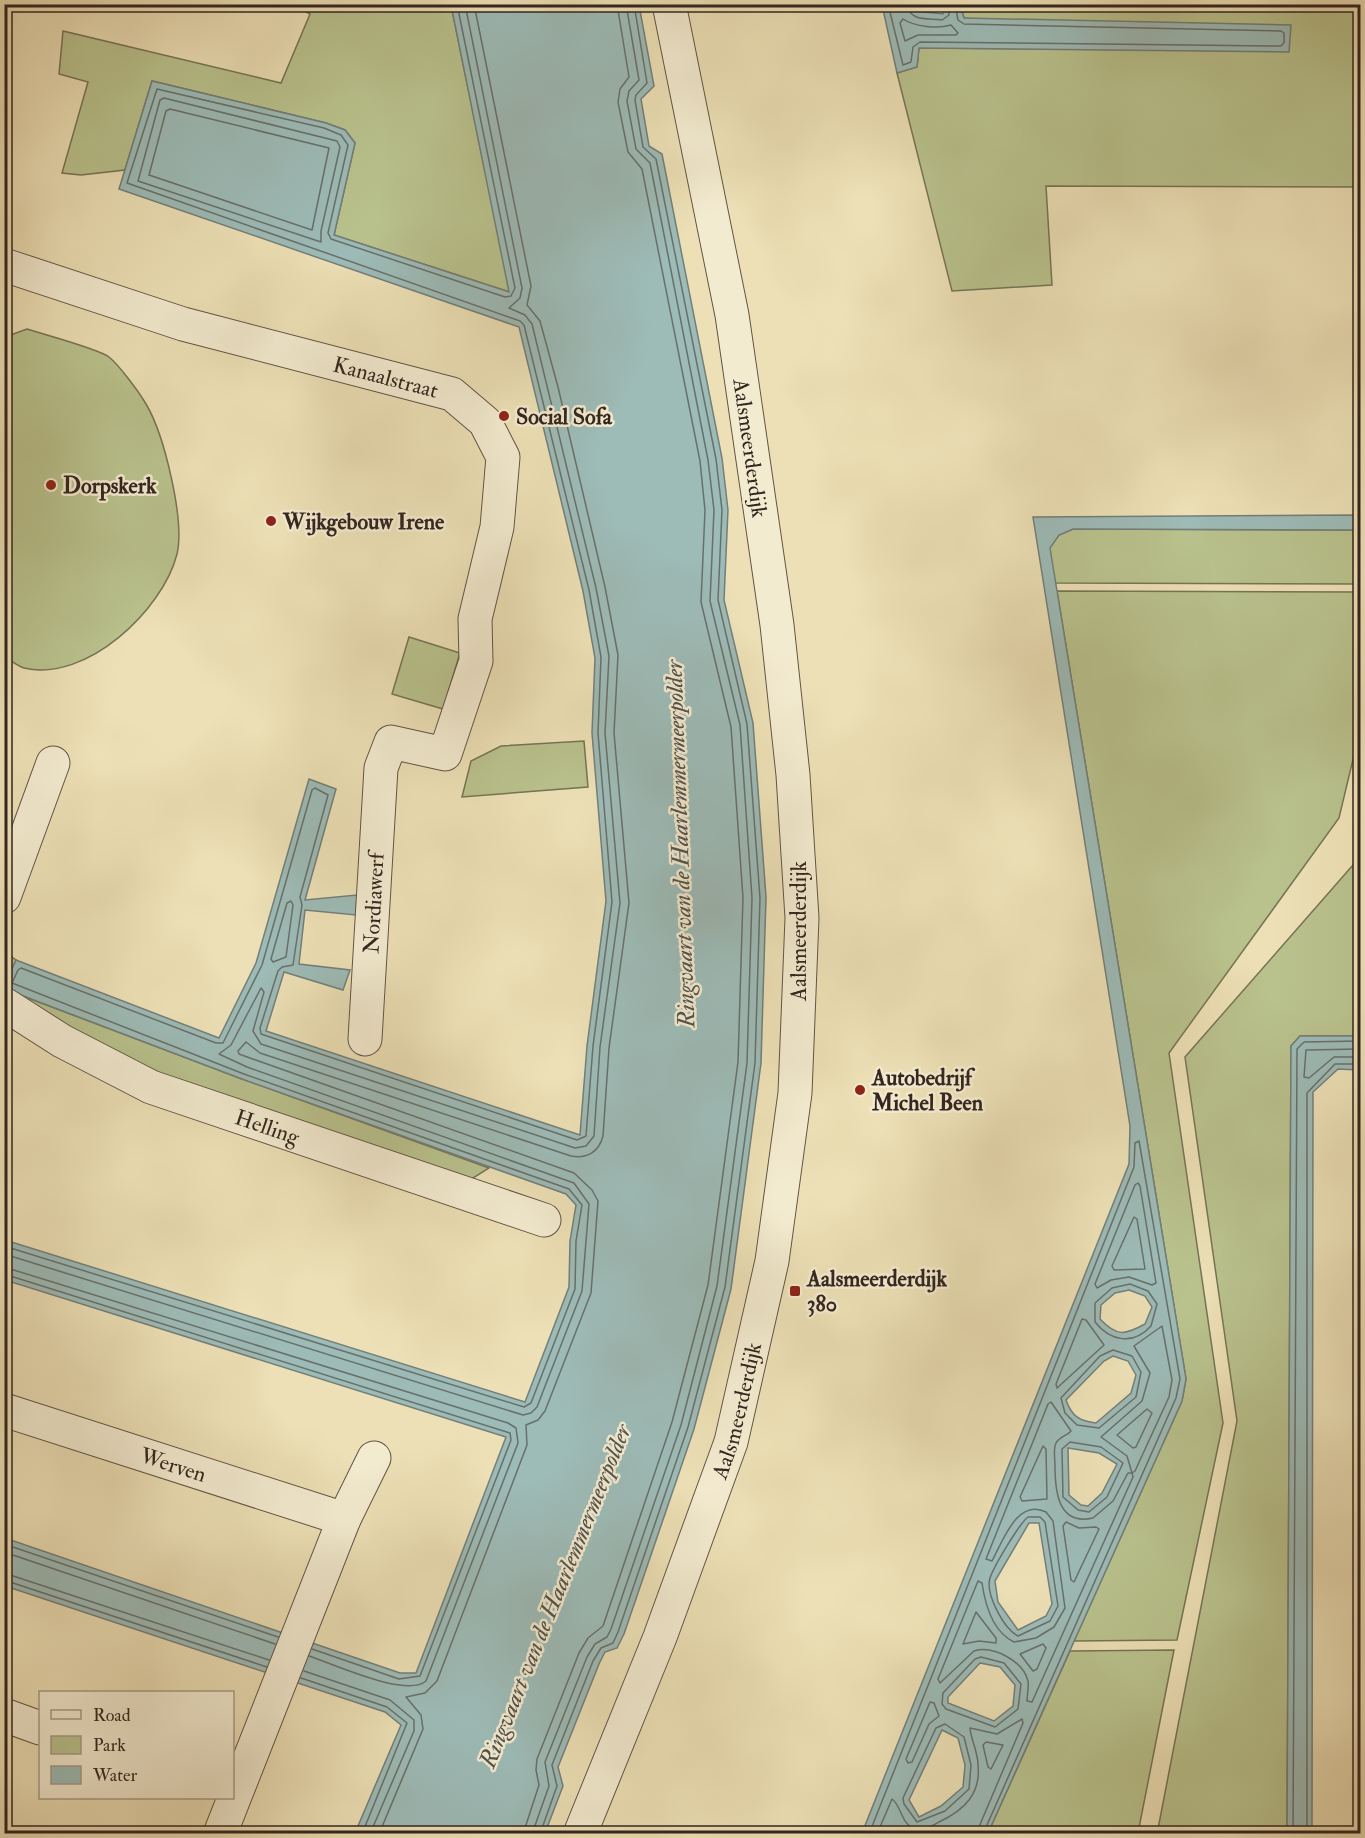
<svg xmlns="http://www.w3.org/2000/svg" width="1365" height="1838" viewBox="0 0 1365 1838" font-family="'IM FELL Double Pica',serif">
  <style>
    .green { fill: #b9c28d; stroke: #767456; stroke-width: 1.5 }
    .water { fill: #9dbbb7; stroke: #737f7a; stroke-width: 1.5; fill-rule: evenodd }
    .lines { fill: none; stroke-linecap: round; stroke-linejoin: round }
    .shore { stroke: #68706b; stroke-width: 1.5 }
    .minor-casing { stroke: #625445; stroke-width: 35 }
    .tertiary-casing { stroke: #625445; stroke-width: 35 }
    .minor { stroke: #f3ebd0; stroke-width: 33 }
    .tertiary { stroke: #f3ebd0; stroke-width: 33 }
    .poi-dot { fill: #8f2418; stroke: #f3ebd0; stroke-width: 2 }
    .labels { text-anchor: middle; stroke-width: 5; stroke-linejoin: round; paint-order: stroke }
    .street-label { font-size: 22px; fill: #33251f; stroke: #f3ebd0 }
    .poi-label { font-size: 22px; font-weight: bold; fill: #33251f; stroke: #f3ebd0; text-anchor: start }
    .water-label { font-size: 24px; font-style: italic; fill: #53524d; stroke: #f3ebd0 }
  </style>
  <rect width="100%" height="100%" fill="#ede0b6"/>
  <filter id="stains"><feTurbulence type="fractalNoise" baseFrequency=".00333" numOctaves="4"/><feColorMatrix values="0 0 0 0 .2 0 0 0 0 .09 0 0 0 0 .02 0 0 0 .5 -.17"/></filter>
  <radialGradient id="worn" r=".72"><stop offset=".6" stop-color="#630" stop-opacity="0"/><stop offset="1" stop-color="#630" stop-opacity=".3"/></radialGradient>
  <g class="green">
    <polygon points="294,5 451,5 510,292 334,235 355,143 345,130 326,123 152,81 125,170 81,175 62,173 88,82 59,74 63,31 281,83 310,14"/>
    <polygon points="960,5 1360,5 1360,187 1046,186 1052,285 952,291 897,73 917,67 919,48 1289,51 964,18"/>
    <path d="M 27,329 C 42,334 99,349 109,357 C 119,365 139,392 146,404 C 164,434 185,520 177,554 C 163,610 86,683 24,668 C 18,666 10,660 5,657 L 5,337 Z"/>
    <polygon points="1073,529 1360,530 1360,584 1055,583 1049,548 1059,535"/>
    <polygon points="1057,591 1360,592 1360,730 1339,818 1169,1053 1223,1423 1177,1640 1074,1641 1182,1401 1186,1379"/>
    <polygon points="409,637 460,653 443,709 392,694"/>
    <polygon points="584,741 588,787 462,797 471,761 501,746"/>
    <polygon points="1360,857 1360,1036 1300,1036 1291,1046 1287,1833 1157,1834 1237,1421 1185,1057"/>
    <polygon points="5,952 16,960 5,985 4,953"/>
    <polygon points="4,989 242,1079 489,1168 459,1187 94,1049"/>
    <polygon points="1174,1650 1138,1833 988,1833 1070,1651"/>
  </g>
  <g class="water">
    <polygon points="451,5 639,5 654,86 641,99 649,146 662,154 722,458 728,510 724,600 753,723 766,897 761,1063 731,1289 694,1429 624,1634 617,1648 605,1652 599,1664 558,1767 563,1786 545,1833 355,1833 401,1725 385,1712 5,1586 5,1538 400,1673 416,1673 506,1437 5,1280 5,1240 525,1402 569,1287 570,1241 576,1205 566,1194 242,1079 5,989 5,985 16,960 219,1038 256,963 309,779 336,789 305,900 357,895 356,915 305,910 299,964 350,970 343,990 284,972 266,1031 580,1135 587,1046 606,901 592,733 595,658 583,591 519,327 119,189 152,81 326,123 345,130 355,143 334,235 509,292"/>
    <polygon points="882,5 912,5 914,11 943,14 942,5 960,5 964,18 1291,25 1289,52 919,48 917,67 897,73"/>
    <path d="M 1360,515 L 1360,530 L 1073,529 L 1059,535 L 1050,548 L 1186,1379 L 1182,1401 L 988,1833 L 862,1833 L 1129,1164 L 1130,1126 L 1033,517 ZM 1129,1290 L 1145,1296 L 1152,1307 L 1145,1324 C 1125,1335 1117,1337 1100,1319 L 1101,1305 L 1115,1293 ZM 1113,1356 L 1128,1361 L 1136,1375 L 1131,1393 L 1096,1423 C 1080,1421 1072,1417 1066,1400 L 1104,1361 ZM 1068,1448 L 1099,1453 L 1117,1464 L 1102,1493 L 1088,1506 L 1081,1505 L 1069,1495 ZM 1029,1523 L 1039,1523 L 1052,1604 L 1046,1616 L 1018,1630 L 998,1602 L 995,1581 ZM 980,1663 L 1000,1667 L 1015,1685 L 1013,1706 L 994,1721 L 948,1703 L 948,1697 ZM 942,1730 L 958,1738 L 965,1765 L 963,1787 L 941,1806 L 919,1817 L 909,1800 Z"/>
    <polygon points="1300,1036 1360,1036 1360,1070 1338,1069 1313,1092 1312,1833 1287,1834 1291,1046"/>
  </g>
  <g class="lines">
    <g class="shore">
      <polyline points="888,4 903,65 911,62 913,47 920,42 1281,46 1284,43 1284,33 1281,31 964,24 958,20 955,4"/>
      <path d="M 907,4 C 909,22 928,18 942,20 L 949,15 L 948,4"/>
      <path d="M 903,19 C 915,27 938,29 951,25 L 958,33 L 956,35 L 918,35 L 905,41 L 900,23 Z"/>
      <polygon points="164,98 337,141 340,147 321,231 321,242 138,181 160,100"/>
      <polygon points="170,109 329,148 312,230 149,175 166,111"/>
      <polygon points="291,901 293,905 286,957 273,962 271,959 287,903"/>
      <polyline points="1360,1049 1306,1050 1304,1077 1309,1078 1334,1057 1360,1057"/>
      <polygon points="1138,1183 1140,1186 1156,1283 1152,1285 1129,1277 1111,1280 1097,1288 1095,1284 1135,1185"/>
      <polygon points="1134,1217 1137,1219 1145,1269 1114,1270 1112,1266"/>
      <polyline points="4,1246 524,1407 531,1403 575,1289 576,1241 582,1205 569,1189 244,1074 12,983 18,970 21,968 216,1043 223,1043 262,965 312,790 315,788 328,795 300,897 302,905 293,965 282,967 278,971 260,1028 261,1034 577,1140 586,1136 593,1046 612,902 598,733 601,657 589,590 524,325 520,321 127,183 157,89 324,128 341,135 348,145 328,233 331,239 505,297 511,296 515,288 457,4"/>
      <polyline points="4,1254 523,1415 531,1413 537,1407 582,1291 589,1204 574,1183 247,1067 219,1054 231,1045 261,988 264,992 253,1031 261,1044 575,1148 586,1146 594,1136 600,1047 620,903 605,733 609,656 596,588 532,324 525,315 509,308 520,298 522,288 465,4"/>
      <path d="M 4,1267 L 508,1423 L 516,1428 L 518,1443 L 426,1681 C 406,1698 334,1664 309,1656"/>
      <polyline points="4,1274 510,1433 511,1440 420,1676 399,1679 312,1649"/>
      <path d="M 1130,1284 L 1148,1291 L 1157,1304 L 1151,1326 C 1133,1346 1110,1341 1095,1322 L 1095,1303 L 1112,1288 Z"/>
      <polygon points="1082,1319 1086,1320 1104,1345 1057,1388 1056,1384"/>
      <polygon points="1162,1326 1172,1380 1169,1397 1135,1471 1132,1473 1127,1456 1101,1437 1142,1401 1150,1373 1134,1346"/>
      <polygon points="1113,1350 1132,1356 1141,1372 1136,1397 1099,1428 1077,1425 1065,1413 1061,1398 1100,1356"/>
      <path d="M 1051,1402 L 1071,1431 C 1067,1436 1060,1436 1056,1443 C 1053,1449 1055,1459 1055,1466 C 1055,1491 1058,1526 1093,1518 L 1113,1501 L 1128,1473 L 1132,1473 L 1133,1477 L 1032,1702 L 1027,1701 C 1027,1695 1029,1687 1028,1681 C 1023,1661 993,1645 974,1651 L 940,1683 L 938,1679 L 978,1581 L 982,1583 C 985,1604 993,1632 1014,1642 L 1036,1638 L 1054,1627 L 1065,1608 L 1053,1521 L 1046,1512 C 1017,1498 1003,1541 992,1561 L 986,1559 L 1048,1404 Z"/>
      <polygon points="1147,1409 1152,1413 1136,1447 1133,1448 1117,1435"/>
      <polygon points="1070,1442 1101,1447 1123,1463 1107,1497 1089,1512 1078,1510 1063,1497 1062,1449"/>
      <polygon points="1043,1446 1046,1449 1047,1499 1022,1501 1020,1497"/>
      <path d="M 1028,1517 L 1040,1517 L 1045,1522 L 1058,1606 L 1050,1621 L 1018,1636 C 1004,1629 985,1594 990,1578 C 994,1566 1019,1524 1028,1517 Z"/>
      <polygon points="1066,1522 1079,1528 1096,1527 1099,1529 1074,1582 1071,1580 1063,1526"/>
      <polyline points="4,1544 278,1637"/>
      <polyline points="4,1552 275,1644"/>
      <polyline points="4,1573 269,1660"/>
      <polyline points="4,1580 267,1667"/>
      <polygon points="976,1612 996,1638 996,1643 979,1641 963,1644"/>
      <polygon points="1043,1644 1046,1648 1037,1669 1033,1671 1020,1654"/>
      <polygon points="981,1657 1004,1663 1021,1684 1018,1709 995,1727 946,1709 942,1704 943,1693 975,1659"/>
      <polyline points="304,1671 390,1700 414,1720 414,1731 370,1834"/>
      <polyline points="301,1678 387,1707 407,1723 362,1834"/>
      <polygon points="930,1702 934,1703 939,1716 929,1724 912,1762 908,1763 906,1759"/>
      <polygon points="945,1724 964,1737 971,1765 969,1789 945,1811 917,1822 904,1804 903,1798 936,1728"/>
      <polygon points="986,1742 1003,1745 991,1769 988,1767 983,1745"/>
      <path d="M 379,1834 L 423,1729 L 421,1715 L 406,1697 L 425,1693 L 437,1681 L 527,1445 L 526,1425 L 538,1420 L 545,1411 L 591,1293 L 598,1201 L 592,1190 L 574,1173 L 250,1058 L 239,1054 L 238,1051 L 246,1042 L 260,1053 L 571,1156 C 587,1159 599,1152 603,1136 L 609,1048 L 629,903 L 614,733 L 618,655 L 605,587 L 558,387 L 540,321 L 527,305 L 531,286 L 474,4"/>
      <polyline points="523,1834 539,1785 536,1770 537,1759 579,1653 588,1638 603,1626 672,1422 708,1285 738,1062 743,898 731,727 701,602 705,510 700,461 642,169 628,152 618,102 620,89 629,77 617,4"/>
      <polyline points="532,1834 549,1786 545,1762 587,1657 595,1644 607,1637 611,1629 681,1425 717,1286 747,1063 752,898 740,725 710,601 714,510 708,460 650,163 636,149 627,101 629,91 639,80 626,4"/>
      <polyline points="540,1834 557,1786 552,1765 593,1661 601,1648 613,1643 618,1632 688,1427 725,1287 755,1063 760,898 747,724 718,600 722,510 716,459 656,159 643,147 635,100 636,95 647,83 634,4"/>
      <polyline points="869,1834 1134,1167 1135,1143 1139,1141 1180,1379 1176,1398 983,1834"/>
      <path d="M 877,1834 L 892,1799 C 901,1805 901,1823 913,1828 C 922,1832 932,1826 939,1822 C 965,1810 981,1793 978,1765 C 978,1752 971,1740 970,1728 L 997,1734 L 1022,1719 L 1023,1723 L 976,1834"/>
      <polyline points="1293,1834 1297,1049 1304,1042 1360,1041"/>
      <polyline points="1307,1834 1307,1093 1335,1064 1360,1064"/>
    </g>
    <defs>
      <g id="minor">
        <path id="s1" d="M 4,265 L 183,324 L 452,394 L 485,422 L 503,457 L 497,527 L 475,619 L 476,661 L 445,754 L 391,742 L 381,768 L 365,1039"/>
        <polyline points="4,897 53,763"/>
        <path id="s2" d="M 4,1004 L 62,1041 L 151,1087 L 544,1220"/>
        <path id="s3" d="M 4,1410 L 344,1519"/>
        <polyline points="4,1715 40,1728"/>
        <polyline points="220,1834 344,1519 374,1458"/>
      </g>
      <g id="tertiary">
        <path id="s4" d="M 580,1834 L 660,1637 L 731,1442 L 772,1261 L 795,1093 L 802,918 L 793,775 L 777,625 L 732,315 L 669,4"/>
      </g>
    </defs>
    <use href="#minor" class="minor-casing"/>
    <use href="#tertiary" class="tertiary-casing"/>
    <use href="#minor" class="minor"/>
    <use href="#tertiary" class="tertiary"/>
  </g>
  <g class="poi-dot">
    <circle cx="504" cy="416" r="6"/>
    <circle cx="51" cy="485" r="6"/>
    <circle cx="271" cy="521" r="6"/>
    <circle cx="860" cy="1090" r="6"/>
    <rect x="789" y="1285" width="12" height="12" rx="3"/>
  </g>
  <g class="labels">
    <g class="street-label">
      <text dy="8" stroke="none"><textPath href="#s1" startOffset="398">Kanaalstraat</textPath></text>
      <text transform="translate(751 448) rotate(82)" y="8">Aalsmeerderdijk</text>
      <text transform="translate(373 903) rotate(-87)" y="8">Nordiawerf</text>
      <text transform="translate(798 931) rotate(-90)" y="8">Aalsmeerderdijk</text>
      <text dy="8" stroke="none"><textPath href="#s2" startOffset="292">Helling</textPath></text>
      <text dy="8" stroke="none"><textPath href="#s4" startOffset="452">Aalsmeerderdijk</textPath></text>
      <text dy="8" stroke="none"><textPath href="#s3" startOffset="178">Werven</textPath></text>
    </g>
    <g class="poi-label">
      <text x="516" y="424">Social Sofa</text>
      <text x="63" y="493">Dorpskerk</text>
      <text x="283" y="529">Wijkgebouw Irene</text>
      <text x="872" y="1085">Autobedrijf<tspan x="872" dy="25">Michel Been</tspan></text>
      <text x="807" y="1286">Aalsmeerderdijk<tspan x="807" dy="25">380</tspan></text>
    </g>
    <g class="water-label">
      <text transform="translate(680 844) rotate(-92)" y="8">Ringvaart van de Haarlemmermeerpolder</text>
      <text transform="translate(555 1596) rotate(-68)" y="8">Ringvaart van de Haarlemmermeerpolder</text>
    </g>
  </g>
  <rect width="1365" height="1838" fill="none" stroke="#ede0b6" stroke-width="24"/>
  <rect x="6" y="6" width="1353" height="1826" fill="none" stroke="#33251f" stroke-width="3"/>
  <rect x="12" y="12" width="1341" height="1814" fill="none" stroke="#33251f" stroke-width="1.5"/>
  <rect x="39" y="1691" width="195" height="108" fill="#f3ebd0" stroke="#a69c89" stroke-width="1.5"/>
  <rect x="51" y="1710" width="30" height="9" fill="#f3ebd0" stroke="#a69c89" stroke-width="1.5"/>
  <text x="93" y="1721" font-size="18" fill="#33251f">Road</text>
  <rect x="51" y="1736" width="30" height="18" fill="#b9c28d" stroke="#a69c89" stroke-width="1.5"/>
  <text x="93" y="1751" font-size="18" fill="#33251f">Park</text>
  <rect x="51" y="1766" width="30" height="18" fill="#9dbbb7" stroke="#a69c89" stroke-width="1.5"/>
  <text x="93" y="1781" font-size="18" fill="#33251f">Water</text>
  <rect width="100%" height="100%" filter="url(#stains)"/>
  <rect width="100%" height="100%" fill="url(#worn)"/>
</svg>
